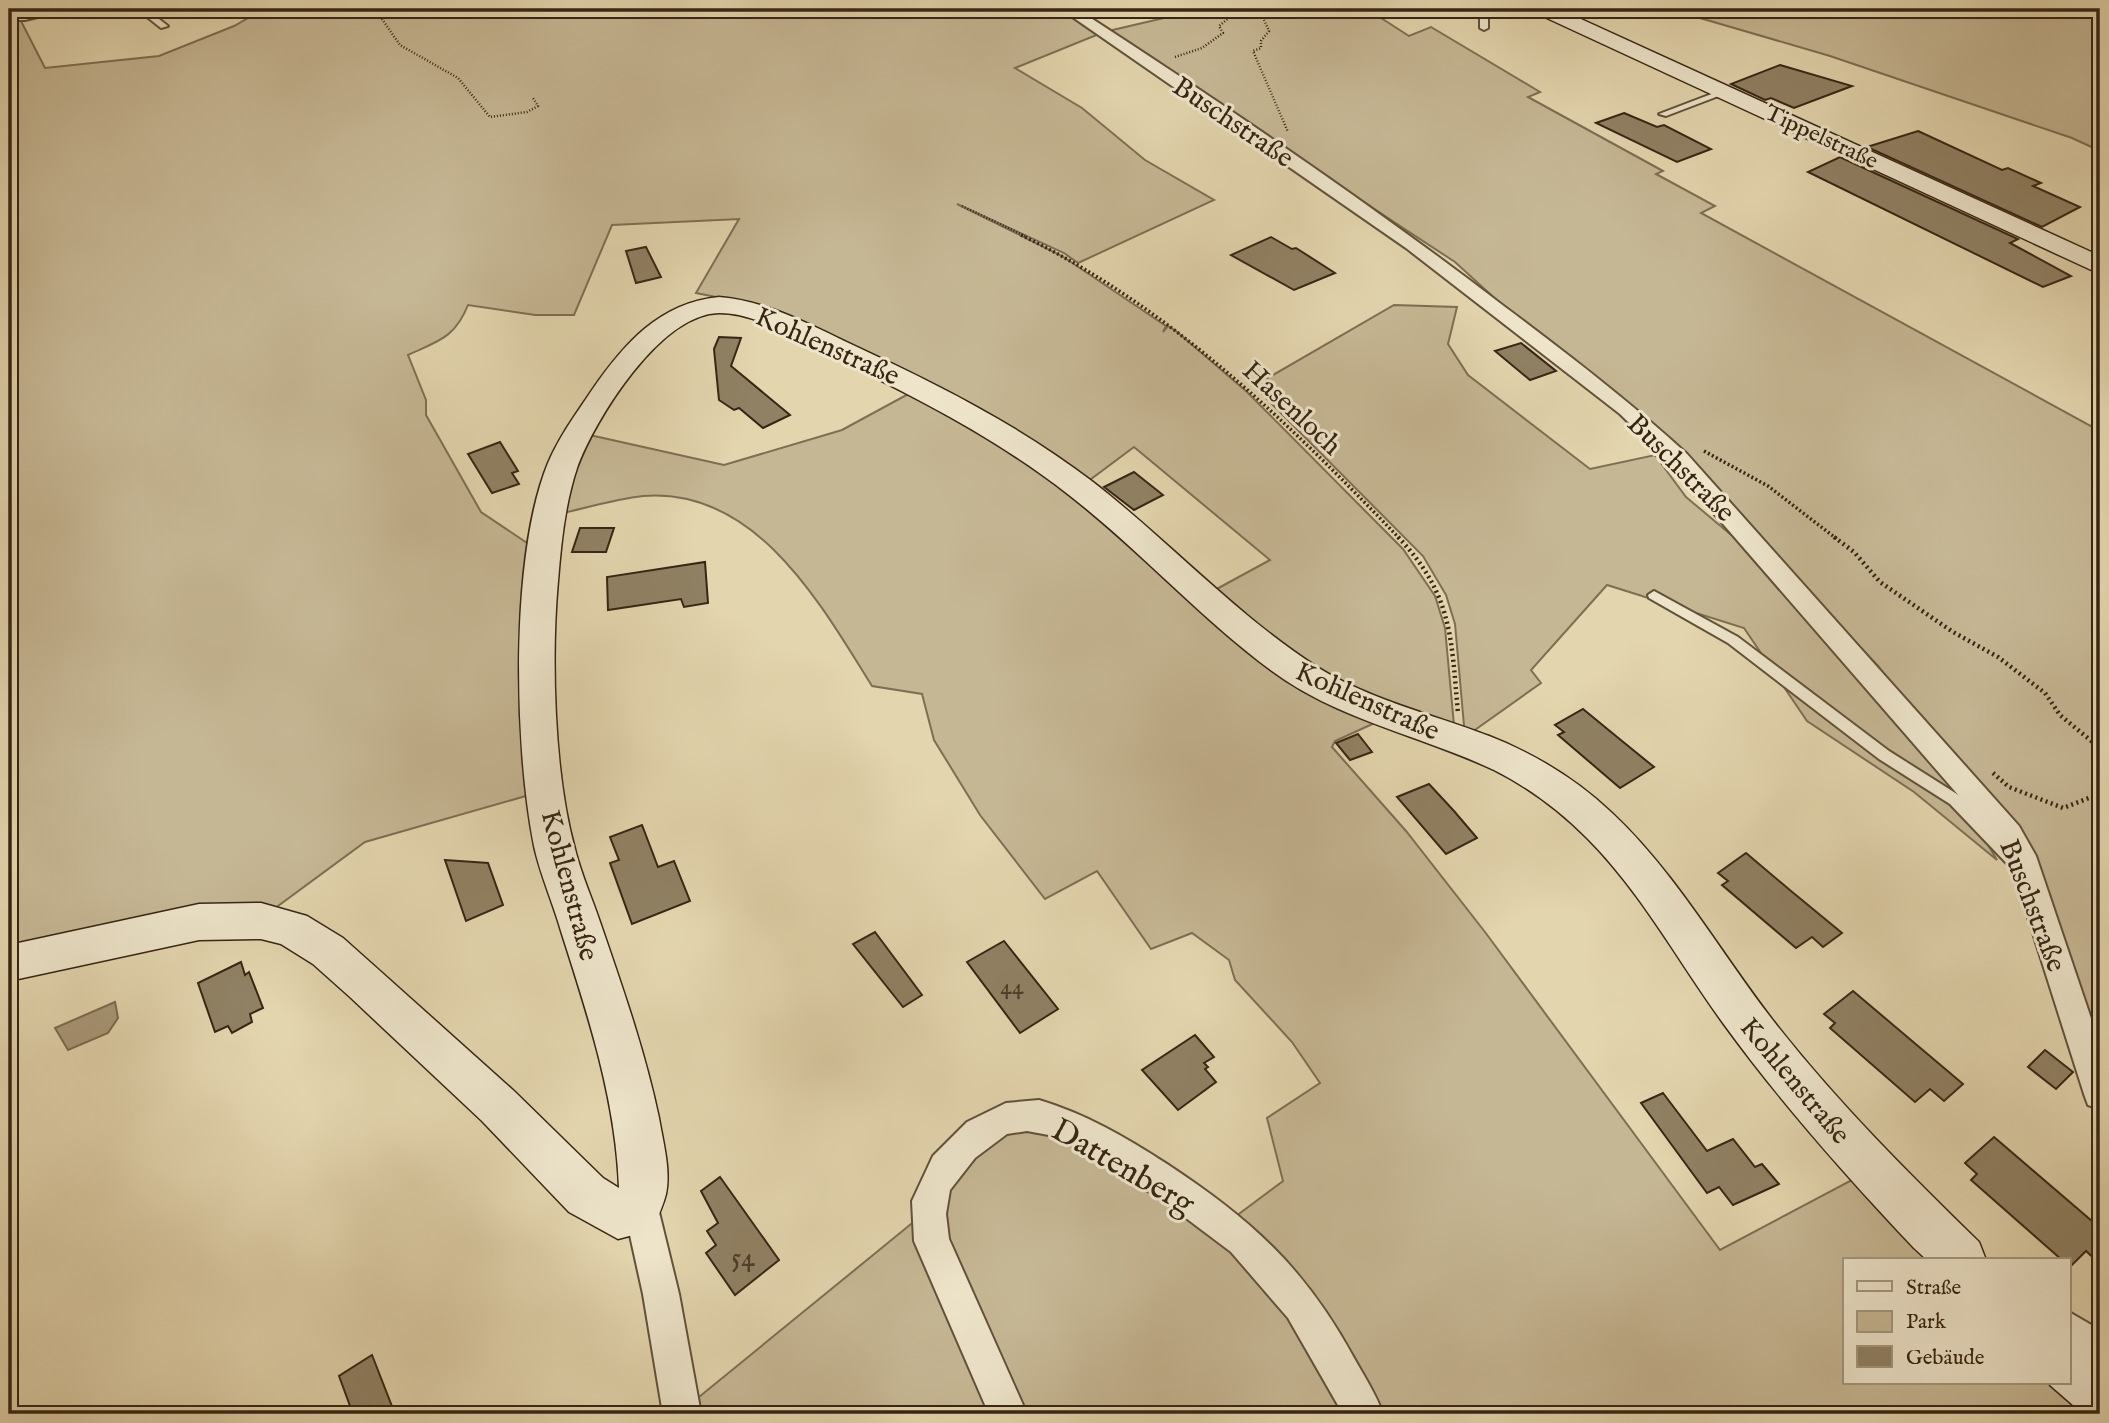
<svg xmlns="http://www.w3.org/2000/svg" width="2109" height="1423" viewBox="0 0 2109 1423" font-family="'IM FELL English',serif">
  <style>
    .green { fill: #c6b794; stroke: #7e6e54; stroke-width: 2 }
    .water { fill: #a9997a; stroke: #7b6b51; stroke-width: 2 }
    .building { fill: #908164; stroke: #372514; stroke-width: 2 }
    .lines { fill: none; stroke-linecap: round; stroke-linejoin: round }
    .lane-casing { stroke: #62513a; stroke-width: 4 }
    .street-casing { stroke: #62513a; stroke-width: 4 }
    .secondary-casing { stroke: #372514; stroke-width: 3 }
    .path-far2 { stroke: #372514; stroke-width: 2.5; stroke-dasharray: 1 2; stroke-linecap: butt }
    .path-far1 { stroke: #372514; stroke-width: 3.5; stroke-dasharray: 2 2.5; stroke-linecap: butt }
    .path { stroke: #372514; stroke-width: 4.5; stroke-dasharray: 2 3.5; stroke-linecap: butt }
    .lane { fill: #ede4ca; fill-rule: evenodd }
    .street { fill: #ede4ca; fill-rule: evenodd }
    .secondary { fill: #ede4ca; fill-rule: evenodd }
    .labels { text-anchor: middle; stroke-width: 6; stroke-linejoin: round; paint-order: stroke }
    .far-street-label { font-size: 23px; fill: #372514; stroke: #ede4ca }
    .number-label { font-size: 24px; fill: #4d3c28 }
    .street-label { font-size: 28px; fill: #372514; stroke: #ede4ca }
    .near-number-label { font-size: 28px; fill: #4d3c28 }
    .near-street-label { font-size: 33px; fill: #372514; stroke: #ede4ca }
  </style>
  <rect width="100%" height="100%" fill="#e3d5ae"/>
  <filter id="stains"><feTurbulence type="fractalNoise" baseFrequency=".00286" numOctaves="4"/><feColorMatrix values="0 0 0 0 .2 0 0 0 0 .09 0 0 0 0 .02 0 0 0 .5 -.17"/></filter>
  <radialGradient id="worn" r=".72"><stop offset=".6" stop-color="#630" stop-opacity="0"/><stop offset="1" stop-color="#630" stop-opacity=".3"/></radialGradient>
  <g class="green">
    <path d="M 255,9 L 1062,9 L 1099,34 L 1015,68 L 1082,108 L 1145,160 L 1214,200 L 1078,263 L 1064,253 L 957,204 L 1062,256 L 1166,326 L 1163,332 L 1168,326 L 1176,331 L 1247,392 L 1403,549 L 1435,596 L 1445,628 L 1455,736 L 1352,697 L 1213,591 L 1270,560 L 1134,447 L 1083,485 L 746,303 L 696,293 L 739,219 L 612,225 L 574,315 L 535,315 L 468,305 C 455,338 438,341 408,355 L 426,400 L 426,415 L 481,512 L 536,549 L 540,792 L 365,842 L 263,917 L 96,937 L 9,956 L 9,21 L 21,21 L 45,68 L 159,56 L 234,26 L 255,14 Z"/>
    <polygon points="1152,9 1367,9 1409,36 1431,27 1540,92 1528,97 1663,171 1656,174 1715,206 1701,213 2100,431 2100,1067 2032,900 1938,745 1878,666 1815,600 1690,491 1628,406 1512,314 1455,262 1104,32 1164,18"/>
    <polygon points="1669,9 2100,9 2100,151 2072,138 1830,56"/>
    <polygon points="1394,305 1457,307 1448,344 1468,375 1590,469 1655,455 1686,497 1742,544 1933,751 1997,860 1914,792 1807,721 1744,628 1607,585 1531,670 1541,683 1465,737 1455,624 1446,595 1423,556 1254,386"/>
    <path d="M 912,392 L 1029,458 L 1177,577 L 1390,716 L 1335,741 L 1332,747 L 1406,831 L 1485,932 L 1720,1250 L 1867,1172 L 1955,1260 L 1845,1260 L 1845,1383 L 2069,1383 L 2069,1371 L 2100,1401 L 2100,1414 L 1365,1414 L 1318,1327 L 1220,1228 L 1283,1181 L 1267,1118 L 1320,1083 L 1292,1042 L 1235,980 L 1229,960 L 1192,933 L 1151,949 L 1097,871 L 1045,899 L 980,815 L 934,740 L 922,694 L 872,686 C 820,603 756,487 643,496 C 615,499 586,508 559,514 L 585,434 L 724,465 L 842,430 Z"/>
    <polygon points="1036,1117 1191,1209 1316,1328 1363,1414 684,1414 683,1410 927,1211 946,1163"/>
  </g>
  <polygon class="water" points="115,1002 118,1018 108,1033 68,1050 55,1028"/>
  <g class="building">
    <polygon points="1780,65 1852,86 1794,108 1771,98 1765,100 1731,84"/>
    <polygon points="1624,113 1657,127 1664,125 1711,149 1677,162 1596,123"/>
    <polygon points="1918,131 2002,170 2008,168 2041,183 2033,186 2080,207 2042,227 1867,147"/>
    <polygon points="1840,157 2018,239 2010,243 2071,276 2043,287 1808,172"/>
    <polygon points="1271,237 1292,249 1296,248 1335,273 1294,290 1231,255"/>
    <polygon points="646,247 661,277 636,283 626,251"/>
    <polygon points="719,337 741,338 731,366 790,415 763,428 739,408 734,410 719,400 714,349"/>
    <polygon points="1521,343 1556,371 1530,380 1495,351"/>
    <polygon points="500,442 518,471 512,473 519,484 492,493 468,454"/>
    <polygon points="1134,472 1163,495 1134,510 1104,487"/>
    <polygon points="580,528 614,528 606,552 572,552"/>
    <polygon points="705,562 708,603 684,607 681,599 608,610 607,577"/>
    <polygon points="1583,709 1622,741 1654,767 1620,788 1558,735 1564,732 1555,725"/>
    <polygon points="1358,734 1372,752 1350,760 1336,743"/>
    <polygon points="1429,784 1454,811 1477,838 1446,854 1397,797"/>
    <polygon points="642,825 658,867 674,861 690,901 632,924 610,863 619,860 610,837"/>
    <polygon points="1746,853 1791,891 1842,933 1823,947 1812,937 1796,948 1722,885 1728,881 1718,873"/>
    <polygon points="445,860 488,863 503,905 466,921"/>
    <polygon points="875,932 922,995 903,1007 853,944"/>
    <polygon points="1004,941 1058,1009 1020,1033 967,962"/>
    <polygon points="241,962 245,975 249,972 263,1008 250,1014 252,1022 232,1033 228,1026 215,1032 198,983"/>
    <polygon points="1853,991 1905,1035 1963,1084 1944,1101 1930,1089 1915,1102 1830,1028 1835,1023 1824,1014"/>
    <polygon points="1195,1035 1214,1057 1204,1063 1208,1067 1205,1069 1216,1082 1178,1110 1142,1070"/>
    <polygon points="2045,1050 2073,1072 2056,1089 2028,1067"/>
    <polygon points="1663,1093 1707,1151 1733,1139 1755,1167 1762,1164 1779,1184 1733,1205 1719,1187 1707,1193 1641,1103"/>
    <polygon points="1994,1137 2100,1228 2100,1264 2086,1251 2070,1267 2069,1260 2062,1260 1971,1180 1977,1174 1965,1163"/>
    <polygon points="720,1177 779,1260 735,1295 706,1253 716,1245 707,1231 718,1223 701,1191"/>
    <polygon points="372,1355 395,1414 353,1414 339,1376"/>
  </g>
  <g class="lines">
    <defs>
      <g id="lane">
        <polygon points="58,9 72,9 25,20 9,20 9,16 25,16"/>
        <polygon points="137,9 146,9 168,26 161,28"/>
        <polygon points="1487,9 1496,9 1488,16 1488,28 1484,30 1480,28 1480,15"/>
        <polygon points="1722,90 1729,92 1666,116 1659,114"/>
        <polygon points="1654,591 1738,637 1889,751 1960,796 2024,863 2027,867 2024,871 2019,873 2014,871 1950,804 1879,759 1728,643 1649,598 1648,595"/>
      </g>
      <g id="street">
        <path d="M 1061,9 L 1077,9 C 1223,104 1367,201 1505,307 C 1568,354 1629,401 1687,454 L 2019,826 L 2036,856 L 2100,1045 L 2100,1109 L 2088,1105 L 2084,1094 L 2024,905 L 2008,858 L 1999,842 L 1671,464 L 1620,414 L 1406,248 Z"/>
        <path d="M 1039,1100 C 1086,1114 1127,1138 1167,1164 C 1252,1220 1305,1268 1354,1358 C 1364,1376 1376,1394 1383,1414 L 1343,1414 L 1288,1318 L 1231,1252 L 1162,1200 L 1102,1161 L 1054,1136 L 1027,1131 L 1007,1134 L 975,1158 L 950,1190 L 946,1214 L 949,1239 L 1027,1414 L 989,1414 L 914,1241 L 912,1201 L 933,1156 L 967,1122 L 1006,1103 Z"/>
        <polygon points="641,1191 653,1196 658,1208 679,1294 701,1414 663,1414 643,1294 624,1208 629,1196"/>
        <polygon points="2069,1312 2100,1330 2100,1370 2069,1352"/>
      </g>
      <g id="secondary">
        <polygon points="1533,9 1559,9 2100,256 2100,274 1536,13"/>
        <path d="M 719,297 C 768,301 810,325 855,346 C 937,384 1020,426 1093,482 C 1169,541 1236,615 1317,667 C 1370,700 1432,714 1489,736 C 1535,754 1576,779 1612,813 C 1677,874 1721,954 1775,1023 C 1837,1102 1908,1173 1979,1242 L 1986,1260 L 1927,1260 L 1914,1248 C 1846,1176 1781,1103 1723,1023 C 1678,961 1641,892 1587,838 C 1560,811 1528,787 1494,770 C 1420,735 1338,720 1272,671 C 1200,618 1140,550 1069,495 C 995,437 910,394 826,354 C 793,338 757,313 719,313 C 660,314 595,419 577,468 C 565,504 561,544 558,581 C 551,659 554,774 575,849 C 581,874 592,898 600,922 C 622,986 645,1051 659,1118 C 663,1142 671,1170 666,1194 C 663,1206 657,1219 652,1230 L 618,1239 L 569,1212 L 482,1121 L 350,997 L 313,964 L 281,944 L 261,939 L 199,940 L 9,981 L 9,945 L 199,904 L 261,903 L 307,916 L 343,938 L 380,971 L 514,1091 L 603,1178 L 619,1188 C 616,1100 588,1015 561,931 C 553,903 540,874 534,846 C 514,746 510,556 548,463 C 559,437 576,414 592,390 C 624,344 659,303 719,297 Z"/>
        <polygon points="2069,1340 2088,1347 2100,1358 2100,1414 2081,1412 2050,1385 2069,1383"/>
      </g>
    </defs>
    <use href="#lane" class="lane-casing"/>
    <use href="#street" class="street-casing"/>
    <use href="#secondary" class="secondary-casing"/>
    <g class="path-far2">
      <polyline points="375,9 400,45 458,78 490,117 527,112 538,106 533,98"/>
      <polyline points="1259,9 1269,31 1261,41 1261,48 1253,51 1288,132"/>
      <polyline points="2075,9 2100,18"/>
      <polyline points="1175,57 1202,48 1223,33 1219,26 1230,17 1217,9"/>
      <polyline points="962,206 1025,236"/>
    </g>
    <g class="path-far1">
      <path d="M 1021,235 C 1170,307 1287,421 1400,539"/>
      <polyline points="1704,451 1768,486 1837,539"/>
    </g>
    <g class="path">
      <path d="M 1398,537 C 1453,595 1451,638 1458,713"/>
      <polyline points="1834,537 1854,552 1880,582 1953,632 1998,657 2045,693 2060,715 2100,748"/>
      <polyline points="1993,773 2009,787 2063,808 2089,798 2100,798"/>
    </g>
    <use href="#lane" class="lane"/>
    <use href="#street" class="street"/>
    <use href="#secondary" class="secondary"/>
  </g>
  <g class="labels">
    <g class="far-street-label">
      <text transform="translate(1822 136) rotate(25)" y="8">Tippelstraße</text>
    </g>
    <g class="number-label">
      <text x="1012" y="994">44</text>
    </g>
    <g class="street-label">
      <text transform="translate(1234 121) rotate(34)" y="10">Buschstraße</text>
      <text transform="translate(828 345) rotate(24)" y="10">Kohlenstraße</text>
      <text transform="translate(1293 407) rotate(43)" y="10">Hasenloch</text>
      <text transform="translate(1682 467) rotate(45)" y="10">Buschstraße</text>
      <text transform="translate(1368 700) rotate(24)" y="10">Kohlenstraße</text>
      <text transform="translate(571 885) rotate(75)" y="10">Kohlenstraße</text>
      <text transform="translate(2034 905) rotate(69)" y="10">Buschstraße</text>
      <text transform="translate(1796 1080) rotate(50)" y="10">Kohlenstraße</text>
    </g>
    <g class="near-number-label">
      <text x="743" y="1266">54</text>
    </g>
    <g class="near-street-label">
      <text transform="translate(1124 1165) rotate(30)" y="12">Dattenberg</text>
    </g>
  </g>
  <rect width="2109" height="1423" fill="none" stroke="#e3d5ae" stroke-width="35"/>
  <rect x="10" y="10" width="2088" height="1402" fill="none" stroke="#372514" stroke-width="3.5"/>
  <rect x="18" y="18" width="2074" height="1388" fill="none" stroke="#372514" stroke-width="2"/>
  <rect x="1843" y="1258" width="228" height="126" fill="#ede4ca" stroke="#a49881" stroke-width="2"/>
  <rect x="1857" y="1281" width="35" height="10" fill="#ede4ca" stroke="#a49881" stroke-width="2"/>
  <text x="1906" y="1294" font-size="21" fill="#372514">Straße</text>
  <rect x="1857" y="1311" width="35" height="21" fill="#c6b794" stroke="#a49881" stroke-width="2"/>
  <text x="1906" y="1328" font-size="21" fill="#372514">Park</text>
  <rect x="1857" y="1346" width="35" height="21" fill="#908164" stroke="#a49881" stroke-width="2"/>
  <text x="1906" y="1364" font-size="21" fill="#372514">Gebäude</text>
  <rect width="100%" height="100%" filter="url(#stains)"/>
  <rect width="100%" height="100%" fill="url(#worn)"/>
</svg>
